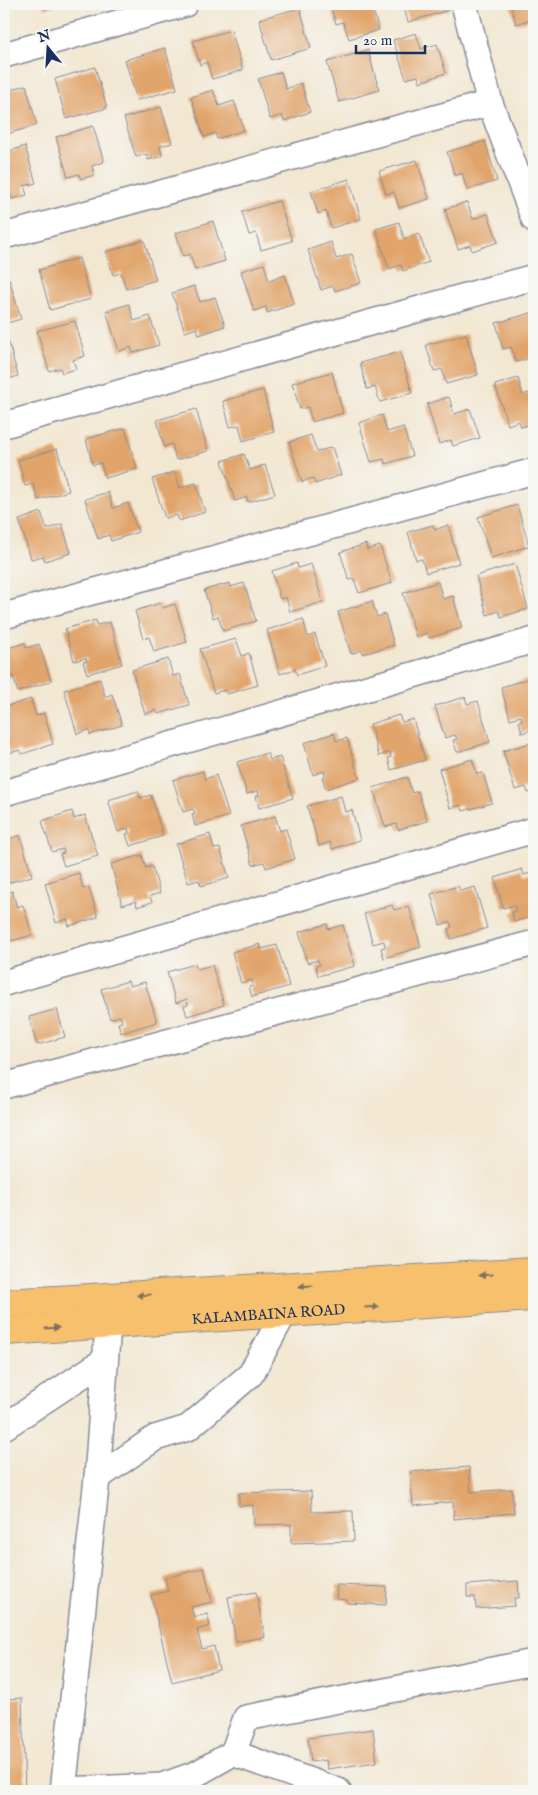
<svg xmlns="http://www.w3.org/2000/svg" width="538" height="1795" viewBox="0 0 538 1795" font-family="'IM FELL English',serif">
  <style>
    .building { fill: #e1a46a }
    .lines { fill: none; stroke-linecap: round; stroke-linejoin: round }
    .minor-casing { stroke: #868b98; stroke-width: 28 }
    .major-casing { stroke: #868b98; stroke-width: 30 }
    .minor { stroke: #fff; stroke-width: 25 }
    .major { stroke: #f7c06c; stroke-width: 28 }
    .oneway { fill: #7e7064 }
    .labels { text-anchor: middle; stroke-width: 5; stroke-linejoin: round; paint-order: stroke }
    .street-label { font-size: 15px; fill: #1b2f5e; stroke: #f6f6f2 }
  </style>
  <rect width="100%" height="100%" fill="#f6f6f2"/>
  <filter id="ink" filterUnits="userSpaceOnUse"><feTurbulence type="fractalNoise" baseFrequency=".02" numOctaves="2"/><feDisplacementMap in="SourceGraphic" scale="10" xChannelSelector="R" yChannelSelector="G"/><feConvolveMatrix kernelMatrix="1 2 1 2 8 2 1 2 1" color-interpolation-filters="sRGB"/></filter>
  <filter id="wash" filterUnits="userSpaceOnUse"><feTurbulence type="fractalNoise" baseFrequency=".0096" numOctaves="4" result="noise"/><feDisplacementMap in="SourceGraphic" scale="20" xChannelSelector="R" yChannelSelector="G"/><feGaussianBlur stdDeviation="1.12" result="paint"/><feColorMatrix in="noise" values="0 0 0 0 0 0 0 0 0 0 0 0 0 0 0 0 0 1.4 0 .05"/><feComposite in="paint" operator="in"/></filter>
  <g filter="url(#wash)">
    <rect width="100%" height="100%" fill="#f2e7d1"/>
    <g id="blocks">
      <g class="building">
        <polygon points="43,4 57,4 44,9"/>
        <polygon points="330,4 371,4 379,30 349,39 343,22 336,24"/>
        <polygon points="403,4 447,4 449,10 408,22"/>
        <polygon points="510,4 534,4 534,19 516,24"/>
        <polygon points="300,8 311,48 271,60 259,19"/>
        <polygon points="231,30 243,70 212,79 207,62 200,65 193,41"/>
        <polygon points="416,33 421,49 437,44 446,73 420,82 418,76 406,79 393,40"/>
        <polygon points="165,48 177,89 137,100 125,60"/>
        <polygon points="368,50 379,90 339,102 327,62"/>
        <polygon points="95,67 107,108 66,119 55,79"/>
        <polygon points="281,72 286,89 301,83 310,112 284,121 282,115 270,119 258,79"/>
        <polygon points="26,85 37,125 4,135 4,92"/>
        <polygon points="213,90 219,106 234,101 244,130 217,139 215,133 204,137 191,97"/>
        <polygon points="161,107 172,143 160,146 162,156 148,160 147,154 136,157 124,118"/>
        <polygon points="93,126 104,162 92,166 95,175 81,179 79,174 68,177 56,137"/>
        <polygon points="485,141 497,181 467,190 462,173 455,176 447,152"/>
        <polygon points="25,146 36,183 24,186 27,195 12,199 11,194 4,196 4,153"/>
        <polygon points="417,160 429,199 399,208 394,192 386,194 379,171"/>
        <polygon points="349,179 361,219 331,228 326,211 318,214 311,191"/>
        <polygon points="279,201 292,241 261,250 256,233 249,235 242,212"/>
        <polygon points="467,202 473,219 488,214 498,242 472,251 470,245 458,249 445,209"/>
        <polygon points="213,221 225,261 195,270 190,254 183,256 176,233"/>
        <polygon points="399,222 404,239 419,234 429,262 403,271 401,265 389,269 376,229"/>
        <polygon points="144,240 156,280 126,289 121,273 113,275 106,252"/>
        <polygon points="331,242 336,259 352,254 361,283 335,291 333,286 321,290 308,250"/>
        <polygon points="79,258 91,299 50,310 39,270"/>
        <polygon points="264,264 269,281 285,275 294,304 267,313 266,307 254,311 241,271"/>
        <polygon points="9,279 21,319 4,324 4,281"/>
        <polygon points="194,286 200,302 215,297 225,326 199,335 197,328 185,332 172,293"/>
        <polygon points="129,304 134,321 150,316 159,345 133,353 131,347 119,351 106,311"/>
        <polygon points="534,312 534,357 516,362 511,347 503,349 496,323"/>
        <polygon points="75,321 85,356 73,360 76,369 62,373 60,368 49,371 37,331"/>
        <polygon points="466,334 478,375 446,384 442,369 434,371 426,345"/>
        <polygon points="8,340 18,376 6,380 9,389 4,390 4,341"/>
        <polygon points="400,352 412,393 380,402 375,387 367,389 360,363"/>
        <polygon points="332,372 343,413 312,422 308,407 300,409 292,383"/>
        <polygon points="518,378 523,395 534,391 534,423 521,427 519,421 508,425 495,385"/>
        <polygon points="263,390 274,432 243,441 239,425 230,427 223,401"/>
        <polygon points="449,397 454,414 470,409 480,438 453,446 451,440 439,444 427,404"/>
        <polygon points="196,409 208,451 176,460 172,444 164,447 157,420"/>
        <polygon points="382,415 387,432 403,427 412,456 385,464 384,459 371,462 359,423"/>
        <polygon points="125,428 137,469 105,478 101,463 93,465 86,439"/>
        <polygon points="311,435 317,452 332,447 341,475 315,484 313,478 302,482 289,442"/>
        <polygon points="57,449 69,491 38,500 33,484 25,486 18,460"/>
        <polygon points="244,454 250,470 265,465 275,494 248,502 247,497 235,501 222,461"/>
        <polygon points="175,472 180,488 196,483 205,512 179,521 177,515 165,518 152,479"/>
        <polygon points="108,492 113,508 128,503 138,532 111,541 109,535 98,539 85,499"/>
        <polygon points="517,505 529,546 491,558 478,517"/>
        <polygon points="41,512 47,529 62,524 71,553 45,561 43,556 31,559 19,520"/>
        <polygon points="433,525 435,530 448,525 459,563 426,573 422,559 416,560 408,532"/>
        <polygon points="366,544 367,550 380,546 392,583 359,593 354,579 349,580 340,552"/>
        <polygon points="297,563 298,568 311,564 323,602 290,612 286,597 280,599 272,571"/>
        <polygon points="515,564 528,609 501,617 499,611 487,615 476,576"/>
        <polygon points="438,582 443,599 453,596 462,628 429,638 427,633 416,637 403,593"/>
        <polygon points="230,583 231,587 244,583 256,621 223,631 218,616 213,618 204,590"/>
        <polygon points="372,601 377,617 385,614 394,645 363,654 362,650 351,654 338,612"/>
        <polygon points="160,603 162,608 175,604 187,642 154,652 149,637 143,639 135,611"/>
        <polygon points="303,619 308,637 315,634 325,666 297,675 295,669 280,674 267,630"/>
        <polygon points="96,620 97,625 110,622 122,664 87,674 83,662 87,661 86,658 74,661 65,629"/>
        <polygon points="236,639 242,656 249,653 258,685 227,694 225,690 214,693 200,649"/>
        <polygon points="25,643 26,648 39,644 51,681 18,692 13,676 8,678 4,665 4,649"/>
        <polygon points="168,659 173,676 180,674 189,705 158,714 156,710 145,714 132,670"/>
        <polygon points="531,678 534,685 534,729 522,733 519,721 522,720 521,716 510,719 501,687"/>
        <polygon points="100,679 105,697 112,694 122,725 90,735 89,730 77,734 64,690"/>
        <polygon points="465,697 467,704 478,701 490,742 457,752 453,740 457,739 455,735 445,738 435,706"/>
        <polygon points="31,699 36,716 44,713 53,744 22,754 20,750 9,753 4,737 4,707"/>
        <polygon points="399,715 402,722 413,719 425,760 391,770 388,758 391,757 390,752 379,756 370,724"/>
        <polygon points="334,733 336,741 347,738 359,778 326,789 322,777 325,776 324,771 313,775 304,743"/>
        <polygon points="534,742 534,791 528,793 526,787 515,790 503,751"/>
        <polygon points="267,753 270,760 280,757 293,798 259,808 256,796 259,795 258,791 247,794 237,762"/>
        <polygon points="472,759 477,774 483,773 492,803 463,811 461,805 450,808 439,769"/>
        <polygon points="203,771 205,779 216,775 229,816 195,826 192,814 195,813 193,809 183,812 173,780"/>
        <polygon points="407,777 412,793 418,791 427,821 398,830 396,824 385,827 373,788"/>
        <polygon points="138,791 140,798 151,795 163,836 130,846 126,834 129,833 128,828 118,832 108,800"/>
        <polygon points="341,796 345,812 352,810 360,840 332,849 330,842 319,846 307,806"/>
        <polygon points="72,811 74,819 85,815 98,856 64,866 60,854 64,853 63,849 52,852 42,821"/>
        <polygon points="275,816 280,831 286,829 295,859 266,868 264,862 253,865 241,826"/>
        <polygon points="7,831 9,839 20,835 32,876 4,884 4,832"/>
        <polygon points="210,834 214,849 220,848 229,878 201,886 199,880 188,883 176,844"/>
        <polygon points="142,855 146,868 152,866 160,893 150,896 152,902 137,907 136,901 122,905 111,864"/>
        <polygon points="522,869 524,875 534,872 534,916 514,922 512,912 516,911 514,905 503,908 495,878"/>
        <polygon points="79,873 83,889 89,887 98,917 69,926 67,919 56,923 45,883"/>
        <polygon points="458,886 460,891 475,887 487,928 451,939 448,929 452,927 450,922 440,925 431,894"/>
        <polygon points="12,891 17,907 23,905 32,935 4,943 4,894"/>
        <polygon points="392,905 394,910 409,906 421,947 384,958 381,948 385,947 384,941 373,944 364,914"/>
        <polygon points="327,924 328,929 343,925 355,966 318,976 316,966 320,965 318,960 307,963 299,932"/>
        <polygon points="260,944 261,949 277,945 289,986 252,997 249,987 253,986 252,980 241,983 232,952"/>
        <polygon points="195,964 197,969 212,965 224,1005 187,1016 184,1006 188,1005 187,999 176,1003 167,972"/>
        <polygon points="128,981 130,986 145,982 157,1022 121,1033 118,1023 122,1022 120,1016 110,1019 101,989"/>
        <polygon points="57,1009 65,1037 37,1045 29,1017"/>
        <polygon points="469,1467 471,1492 512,1489 514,1513 454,1519 453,1502 413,1506 410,1472"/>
        <polygon points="311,1491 312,1512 353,1511 354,1541 291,1543 291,1524 254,1525 253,1505 239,1506 239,1493"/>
        <polygon points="4,1563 8,1579 4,1580"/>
        <polygon points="204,1568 212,1602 191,1607 194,1617 207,1614 210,1626 197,1630 202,1649 214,1646 219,1670 172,1682 151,1595 168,1591 165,1578"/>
        <polygon points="518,1581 519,1598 514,1598 515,1606 476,1609 475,1597 467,1597 467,1585"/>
        <polygon points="337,1585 387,1587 386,1605 347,1603 347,1600 336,1599"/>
        <polygon points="256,1592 265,1637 236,1642 228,1597"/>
        <polygon points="22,1698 25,1791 4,1791 4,1699"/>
        <polygon points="373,1729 377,1762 327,1769 326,1760 311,1762 308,1738"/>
      </g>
    </g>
  </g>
  <g filter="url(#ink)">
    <use href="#blocks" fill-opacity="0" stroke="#868b98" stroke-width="1"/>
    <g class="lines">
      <defs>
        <g id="minor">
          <polyline points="464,4 490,103 534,219"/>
          <polyline points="4,55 185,4"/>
          <polyline points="4,236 490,103"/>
          <polyline points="4,425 534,277"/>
          <polyline points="4,616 534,471"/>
          <polyline points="4,793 534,640"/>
          <polyline points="4,983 534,830"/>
          <polyline points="4,1086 534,943"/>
          <polyline points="4,1427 105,1360"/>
          <polyline points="97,1478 155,1438 188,1428 251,1374 284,1313"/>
          <polyline points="233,1753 338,1791"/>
          <polyline points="63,1790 162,1786 196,1774 233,1753 246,1718 534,1662"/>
          <polyline points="63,1791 97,1478 108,1325"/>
        </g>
        <g id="major">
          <polyline points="4,1303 534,1272"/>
          <path id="s1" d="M 4,1331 L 534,1297"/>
        </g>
      </defs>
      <use href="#minor" class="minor-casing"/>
      <use href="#major" class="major-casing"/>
      <use href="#minor" class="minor"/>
      <use href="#major" class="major"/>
    </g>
    <defs><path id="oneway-solid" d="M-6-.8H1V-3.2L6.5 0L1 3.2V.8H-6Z" transform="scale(1.25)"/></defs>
    <g class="oneway">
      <use href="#oneway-solid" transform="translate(486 1275) rotate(177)"/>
      <use href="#oneway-solid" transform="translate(306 1286) rotate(177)"/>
      <use href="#oneway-solid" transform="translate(144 1295) rotate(177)"/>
      <use href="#oneway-solid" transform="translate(372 1307) rotate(-4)"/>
      <use href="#oneway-solid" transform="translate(52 1328) rotate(-3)"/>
    </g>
  </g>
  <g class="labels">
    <g class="street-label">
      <text dy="5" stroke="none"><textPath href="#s1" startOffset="265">KALAMBAINA ROAD</textPath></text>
    </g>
  </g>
  <rect width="538" height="1795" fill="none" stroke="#f6f6f2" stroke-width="20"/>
  <g transform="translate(48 48) rotate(342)" stroke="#f6f6f2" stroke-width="4" paint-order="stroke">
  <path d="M0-4L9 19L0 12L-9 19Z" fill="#1b2f5e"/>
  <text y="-8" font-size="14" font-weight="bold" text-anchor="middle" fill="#1b2f5e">N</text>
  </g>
  <path d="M356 45v8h69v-8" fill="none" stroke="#1b2f5e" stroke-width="2.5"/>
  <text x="363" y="45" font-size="15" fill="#1b2f5e" stroke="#f6f6f2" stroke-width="4" paint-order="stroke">20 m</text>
</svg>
